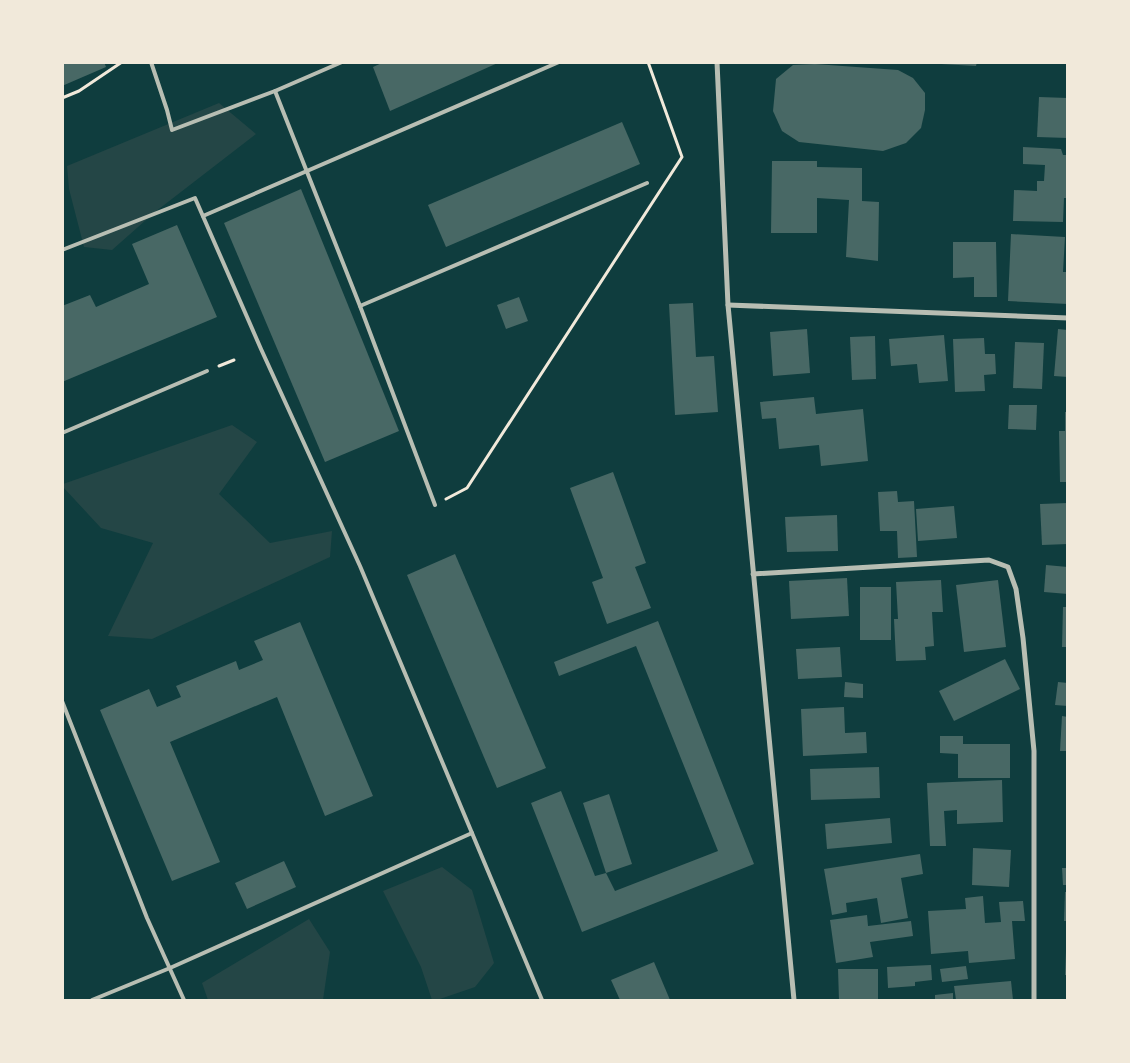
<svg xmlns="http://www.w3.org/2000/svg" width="1130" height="1063" viewBox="0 0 1130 1063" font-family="'PT Sans',sans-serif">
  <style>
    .green { fill: #244646 }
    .building { fill: #486865 }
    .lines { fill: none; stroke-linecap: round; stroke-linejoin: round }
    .path { stroke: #f1e9da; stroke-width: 3 }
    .service { stroke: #b8beb3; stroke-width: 4 }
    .minor { stroke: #b8beb3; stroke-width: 5 }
  </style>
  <rect width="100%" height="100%" fill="#0f3d3e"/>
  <g class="green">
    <polygon points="219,103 256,134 155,212 112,250 84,247 69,189 67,166"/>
    <polygon points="232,425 257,442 219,494 270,543 332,531 330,557 152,639 108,636 153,543 101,528 63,487 63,484"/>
    <polygon points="442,867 472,890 494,963 475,987 437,1000 432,1000 421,967 383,891"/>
    <polygon points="309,919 330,952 323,1000 208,1000 202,983"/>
  </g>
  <g class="building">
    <polygon points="62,62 104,62 106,67 62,86"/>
    <polygon points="384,62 500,62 390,111 373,67"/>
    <polygon points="941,62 977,62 976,66 941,64"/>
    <polygon points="815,64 898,70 913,78 925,93 925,110 921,128 906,143 883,151 799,142 782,131 773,111 776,79 793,65"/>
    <polygon points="1039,97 1068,98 1068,138 1037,137"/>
    <polygon points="622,122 640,164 446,247 428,205"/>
    <polygon points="1023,147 1061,149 1063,155 1068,155 1068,198 1064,198 1063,222 1013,221 1014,190 1037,191 1037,181 1044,181 1045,165 1023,164"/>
    <polygon points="772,161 817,161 817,167 862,168 862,201 879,202 878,261 846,257 849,200 817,198 817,233 771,233"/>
    <polygon points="301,189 399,431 325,462 224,223"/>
    <polygon points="177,225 217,317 62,382 62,306 90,295 96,307 149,284 132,244"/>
    <polygon points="1011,234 1065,237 1063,272 1068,272 1068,304 1008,301"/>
    <polygon points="953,242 996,242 997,297 974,297 974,277 953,278"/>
    <polygon points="519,297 528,321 506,329 497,305"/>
    <polygon points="693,303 696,357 714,356 718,412 675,415 669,304"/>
    <polygon points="807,329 810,373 773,376 770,332"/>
    <polygon points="1058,329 1068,330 1068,377 1054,376"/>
    <polygon points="944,335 948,381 919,383 917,364 891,366 889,339"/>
    <polygon points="875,336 876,379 852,380 850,337"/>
    <polygon points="984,338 985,354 995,354 996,374 984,375 985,391 955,392 953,339"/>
    <polygon points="1015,342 1044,343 1042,389 1013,388"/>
    <polygon points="814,397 816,414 863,409 868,461 821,466 819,445 779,449 776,418 762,419 760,402"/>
    <polygon points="1009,405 1037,405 1036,430 1008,429"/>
    <polygon points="1065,412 1068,412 1068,482 1060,482 1059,431 1065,431"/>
    <polygon points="613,472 646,563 635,567 651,608 607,624 592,582 603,578 570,488"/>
    <polygon points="897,491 898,502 914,501 917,557 898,558 897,531 880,531 878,492"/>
    <polygon points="1068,503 1068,544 1042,545 1040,504"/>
    <polygon points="954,506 957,538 918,541 916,509"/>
    <polygon points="837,515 838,551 787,552 785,517"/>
    <polygon points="455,554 546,768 497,788 407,575"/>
    <polygon points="1046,565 1068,567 1068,594 1044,592"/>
    <polygon points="847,578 849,616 791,619 789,581"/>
    <polygon points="941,580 943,612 932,612 934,646 925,647 926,660 896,661 894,619 898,619 896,582"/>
    <polygon points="998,580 1006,647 964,652 956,585"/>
    <rect x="860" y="587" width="31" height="53"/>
    <polygon points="1063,607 1068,607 1068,647 1062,647"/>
    <polygon points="658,621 754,864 582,932 531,803 561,791 595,876 606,873 615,891 718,851 636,646 559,676 554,662"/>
    <polygon points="300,622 373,796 325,816 277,697 170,742 220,862 172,881 100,710 149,689 157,707 181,697 176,686 236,661 239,670 263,660 254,641"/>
    <polygon points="840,647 842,677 798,679 796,649"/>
    <polygon points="1005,659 1020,689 954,721 939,691"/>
    <polygon points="845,682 863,684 863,698 844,697"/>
    <polygon points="1058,682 1068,683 1068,706 1055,705"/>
    <polygon points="844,707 845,733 866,732 867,753 803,756 801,709"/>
    <polygon points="1062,716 1068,717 1068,751 1060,751"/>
    <polygon points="940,736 963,736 963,744 1010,744 1010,778 958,778 958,754 940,753"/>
    <polygon points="879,767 880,798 811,800 810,769"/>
    <polygon points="1002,780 1003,822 957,824 957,810 944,811 946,846 930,846 927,783"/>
    <polygon points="609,794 632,864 606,873 583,803"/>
    <polygon points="890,818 892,843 827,849 825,824"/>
    <polygon points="973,848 1011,850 1009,887 972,885"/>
    <polygon points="920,854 923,874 901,878 908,918 881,923 877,898 846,903 847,912 832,915 824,869"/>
    <polygon points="284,861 296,887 247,909 235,883"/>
    <polygon points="1062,868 1068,868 1068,885 1063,885"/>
    <polygon points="1065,892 1068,892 1068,921 1064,921"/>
    <polygon points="983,896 985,923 1001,922 999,902 1023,901 1025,921 1012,921 1015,959 969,963 968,951 931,954 928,911 966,909 965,898"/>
    <polygon points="867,915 868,926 911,921 913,936 870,942 873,957 836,963 830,920"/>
    <polygon points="1066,951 1068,951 1068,975 1065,975"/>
    <polygon points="654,962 670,1000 620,1000 611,980"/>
    <polygon points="931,965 932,980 915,982 915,986 888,988 887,967"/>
    <polygon points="966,966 968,979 942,982 940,969"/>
    <polygon points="838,969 878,969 878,1000 839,1000"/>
    <polygon points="1011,981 1013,1000 956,1000 954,986"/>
    <polygon points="953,993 953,1000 935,1000 935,995"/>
  </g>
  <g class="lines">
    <g class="path">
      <polyline points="62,98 79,91 122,62"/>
      <polyline points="219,366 234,360"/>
      <polyline points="446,499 467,488 682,157 648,62"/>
    </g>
    <g class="service">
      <polyline points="151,62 167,110 172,130 275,91 360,306 435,505"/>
      <polyline points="275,91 342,62"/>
      <polyline points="203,216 559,62"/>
      <polyline points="62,250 195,198 261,349 360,566 542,1000"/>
      <polyline points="360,306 647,183"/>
      <polyline points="62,433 207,371"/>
      <polyline points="62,701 147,918 184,1000"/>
      <polyline points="92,1000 170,968 472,833"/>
    </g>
    <g class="minor">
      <polyline points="717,62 728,305 794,1000"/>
      <polyline points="728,305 1068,318"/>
      <polyline points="753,574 989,560 1008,567 1016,589 1023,638 1034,751 1034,1000"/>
    </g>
  </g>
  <rect width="1130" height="1063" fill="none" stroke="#f1e9da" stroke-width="128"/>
</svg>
